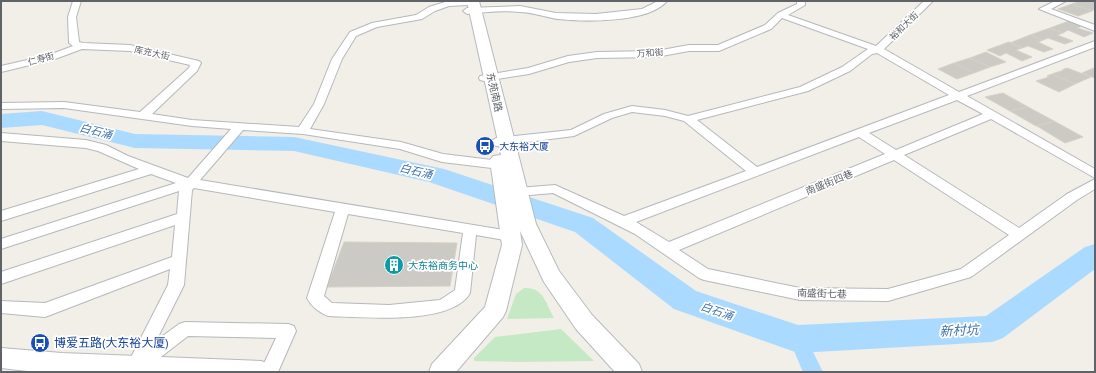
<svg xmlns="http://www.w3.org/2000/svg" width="1096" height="373" viewBox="0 0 1096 373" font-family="'PT Sans','Noto Sans SC',sans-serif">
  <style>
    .green { fill: #c5e8c5 }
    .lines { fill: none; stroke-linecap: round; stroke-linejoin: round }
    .canal { fill: #aadaff; fill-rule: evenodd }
    .river { fill: #aadaff; fill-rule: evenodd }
    .building { fill: #cccac5; stroke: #d6d1c6 }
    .street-casing { stroke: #b5b8bc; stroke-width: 2 }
    .secondary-casing { stroke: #b6babf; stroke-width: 2 }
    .street { fill: #fff; fill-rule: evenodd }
    .secondary { fill: #fff; fill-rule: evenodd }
    .labels { text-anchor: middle; stroke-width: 3.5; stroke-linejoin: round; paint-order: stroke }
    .far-street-label { font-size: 9px; fill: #5f6368; stroke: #fff }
    .street-label { font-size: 10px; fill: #5f6368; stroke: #fff }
    .transit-label { font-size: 10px; fill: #164399; stroke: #fff; text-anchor: start }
    .culture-label { font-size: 10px; fill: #0d838f; stroke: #fff; text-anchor: start }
    .water-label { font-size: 11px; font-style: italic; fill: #4174aa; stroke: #fff }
    .near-transit-label { font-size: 12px; fill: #164399; stroke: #fff; text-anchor: start }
    .near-water-label { font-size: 13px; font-style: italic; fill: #4174aa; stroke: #fff }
  </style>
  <rect width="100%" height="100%" fill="#f1efe8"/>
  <g class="green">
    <path d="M 524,288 C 544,287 546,304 554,318 L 507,319 L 516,294 Z"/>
    <polygon points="561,329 594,361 518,362 474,361 474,358 495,337"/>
  </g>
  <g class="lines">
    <polygon class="canal" points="798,331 804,334 823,372 803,372 789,339 792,334"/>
    <polygon class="river" points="42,111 135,134 294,137 444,169 593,218 696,291 798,325 986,316 1085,247 1095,244 1095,269 1003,338 992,342 798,353 674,309 575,232 429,182 294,151 135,148 42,125 1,128 1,114"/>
  </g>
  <g class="building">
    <polygon points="1080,1 1095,2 1095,9 1092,11 1072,4"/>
    <polygon points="1072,4 1092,11 1078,16 1058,9"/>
    <polygon points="1069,21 1082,26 1077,28 1093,33 1084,37 1068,30 1063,33 1050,28"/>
    <polygon points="1050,28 1063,33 1057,35 1073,41 1065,44 1048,38 1043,40 1030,35"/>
    <polygon points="1030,35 1043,40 1038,42 1053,49 1044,52 1028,46 1022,48 1010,43"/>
    <polygon points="1009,42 1022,48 1016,50 1032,57 1022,61 1006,53 1000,56 987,50"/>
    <polygon points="986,52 1006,62 990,67 970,58"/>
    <polygon points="970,58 990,67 974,73 954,63"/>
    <polygon points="954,63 974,73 957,79 938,69"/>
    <polygon points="1067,68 1091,77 1075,84 1052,74 1064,70 1062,70"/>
    <polygon points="1094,68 1095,78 1082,73"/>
    <polygon points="1052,74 1075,84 1059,92 1036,81 1049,77 1047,76"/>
    <polygon points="1003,93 1028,107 1010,111 985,97"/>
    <polygon points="1028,107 1054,121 1036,126 1010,111"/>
    <polygon points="1054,121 1083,137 1065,143 1037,126"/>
    <polygon points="344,242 457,243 450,286 327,287"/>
  </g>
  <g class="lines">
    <defs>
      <g id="street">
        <path d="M 73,1 L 81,1 L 76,17 L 79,42 L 83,43 L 130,45 L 199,61 L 201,63 L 197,71 L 152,114 L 192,120 L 299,127 L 314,104 L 332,59 L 350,32 L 372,23 L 416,15 L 429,7 L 445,2 L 468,1 L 468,5 L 449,6 L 435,11 L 422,19 L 377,27 L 356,36 L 342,59 L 324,104 L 310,129 L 401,142 L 443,154 L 500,161 L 504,162 L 506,165 L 504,168 L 500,169 L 442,162 L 400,149 L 303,134 L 243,130 L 200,180 L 510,231 L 515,232 L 517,236 L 515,240 L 510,241 L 476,235 L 470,293 C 452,326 360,317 328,316 C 320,313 311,306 307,298 L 335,212 L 194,188 L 192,190 L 184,285 L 156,341 L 179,324 L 185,322 L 288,324 L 294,326 L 296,331 L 278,372 L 260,372 L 276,338 L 188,336 L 144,370 L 129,372 L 126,367 L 168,285 L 170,269 L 45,317 L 1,313 L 1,301 L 45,303 L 172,257 L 175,225 L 1,284 L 1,272 L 177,214 L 179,191 L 1,249 L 1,239 L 176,183 L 151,174 L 1,221 L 1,211 L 139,169 L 98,151 L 86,148 L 1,141 L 1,133 L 86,140 L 106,145 L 128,156 L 188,178 L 231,129 L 192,126 L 64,108 L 1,109 L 1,103 L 64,102 L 140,112 L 189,68 L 190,65 L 130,51 L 82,49 L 55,59 L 1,72 L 1,66 L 49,55 L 73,46 L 69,43 L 68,17 ZM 348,214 L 463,233 L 455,290 L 440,300 L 389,305 L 332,303 L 324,296 Z"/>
        <path d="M 658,1 L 667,1 C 649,23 584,22 558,19 C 545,17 532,12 519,12 C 502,10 484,12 467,14 L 463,11 L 467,8 L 520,6 L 556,13 L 596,14 L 642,9 Z"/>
        <path d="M 797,1 L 805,1 L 805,5 L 788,15 L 876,46 L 924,1 L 933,1 L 884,49 L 959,92 L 1095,41 L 1095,47 L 967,96 L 1095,169 L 1095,178 L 991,119 L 904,155 L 1019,228 L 1067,194 L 1095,179 L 1095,189 L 1077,200 L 971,277 L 888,301 L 800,300 L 704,280 L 699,278 L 635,234 L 553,193 L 518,196 L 513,195 L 511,192 L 513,189 L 518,188 L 555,185 L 624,216 L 746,171 L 684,121 L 665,116 L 632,112 L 612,118 L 574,136 L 496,146 L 490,142 L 496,138 L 571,130 L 604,114 L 632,106 L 665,110 L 688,116 L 800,87 L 842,67 L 868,49 L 782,18 L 771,29 L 719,51 L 689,51 L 656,57 L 597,58 L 569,62 L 529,74 L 484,81 L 480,80 L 479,78 L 480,76 L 528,68 L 568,56 L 597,52 L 656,51 L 689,45 L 718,45 L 765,25 L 778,13 L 797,4 ZM 877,53 L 949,95 L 757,167 L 697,120 L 808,91 L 850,71 L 872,54 ZM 957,100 L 983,114 L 896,150 L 869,133 ZM 859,137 L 885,154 L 669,242 L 636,222 ZM 894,160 L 1009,235 L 961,269 L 888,289 L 800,288 L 708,269 L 679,250 Z"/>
        <polygon points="1055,1 1066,1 1051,9 1095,25 1095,31 1039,9"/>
      </g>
      <g id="secondary">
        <polygon points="467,1 479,1 536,224 559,271 592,315 639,364 642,372 615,372 576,329 544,282 520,231 522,245 506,311 503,317 456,372 429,372 432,364 485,307 502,245 490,160 493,156 501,155"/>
        <polygon points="1,348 62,353 261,361 270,364 273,372 36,372 1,368"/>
      </g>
    </defs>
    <use href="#street" class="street-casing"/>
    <use href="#secondary" class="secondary-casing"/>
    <use href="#street" class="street"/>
    <use href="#secondary" class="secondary"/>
  </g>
  <defs>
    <symbol id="bus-disc" viewBox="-11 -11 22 22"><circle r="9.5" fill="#1a4fb4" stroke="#fff"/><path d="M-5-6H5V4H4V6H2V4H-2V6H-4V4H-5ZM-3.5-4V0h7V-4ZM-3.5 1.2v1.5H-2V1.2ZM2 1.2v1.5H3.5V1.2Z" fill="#fff"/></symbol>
    <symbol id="building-disc" viewBox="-11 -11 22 22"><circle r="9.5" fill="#0f9aa8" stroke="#fff"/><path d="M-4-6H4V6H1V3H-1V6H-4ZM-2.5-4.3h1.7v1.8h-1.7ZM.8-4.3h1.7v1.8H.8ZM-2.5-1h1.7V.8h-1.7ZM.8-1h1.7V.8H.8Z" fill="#fff"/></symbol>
  </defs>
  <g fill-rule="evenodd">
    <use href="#bus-disc" x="474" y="135" width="22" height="22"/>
    <use href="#building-disc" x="383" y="254" width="22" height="22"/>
    <use href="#bus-disc" x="29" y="332" width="22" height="22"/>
  </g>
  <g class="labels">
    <g class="far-street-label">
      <text transform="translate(904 26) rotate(-44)" y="3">裕和大街</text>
      <text transform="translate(152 53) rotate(12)" y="3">库充大街</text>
      <text transform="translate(650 53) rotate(-4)" y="3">万和街</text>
      <text transform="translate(41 59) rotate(-15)" y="3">仁寿街</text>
    </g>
    <g class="street-label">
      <text transform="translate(495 92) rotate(77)" y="4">东苑南路</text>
      <text transform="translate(829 182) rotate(-22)" y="4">南盛街四巷</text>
      <text transform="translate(822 293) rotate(2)" y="4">南盛街七巷</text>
    </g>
    <g class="transit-label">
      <text x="499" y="150">大东裕大厦</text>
    </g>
    <g class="culture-label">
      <text x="408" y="269">大东裕商务中心</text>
    </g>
    <g class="water-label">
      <text transform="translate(96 131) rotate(14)" y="4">白石涌</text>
      <text transform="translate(416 171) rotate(13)" y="4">白石涌</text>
      <text transform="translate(717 311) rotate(19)" y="4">白石涌</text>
    </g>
    <g class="near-transit-label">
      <text x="54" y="347">博爱五路(大东裕大厦)</text>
    </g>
    <g class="near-water-label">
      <text transform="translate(959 330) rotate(-3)" y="5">新村坑</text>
    </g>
  </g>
  <rect width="1096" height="373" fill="none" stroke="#5f6368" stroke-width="4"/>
</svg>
